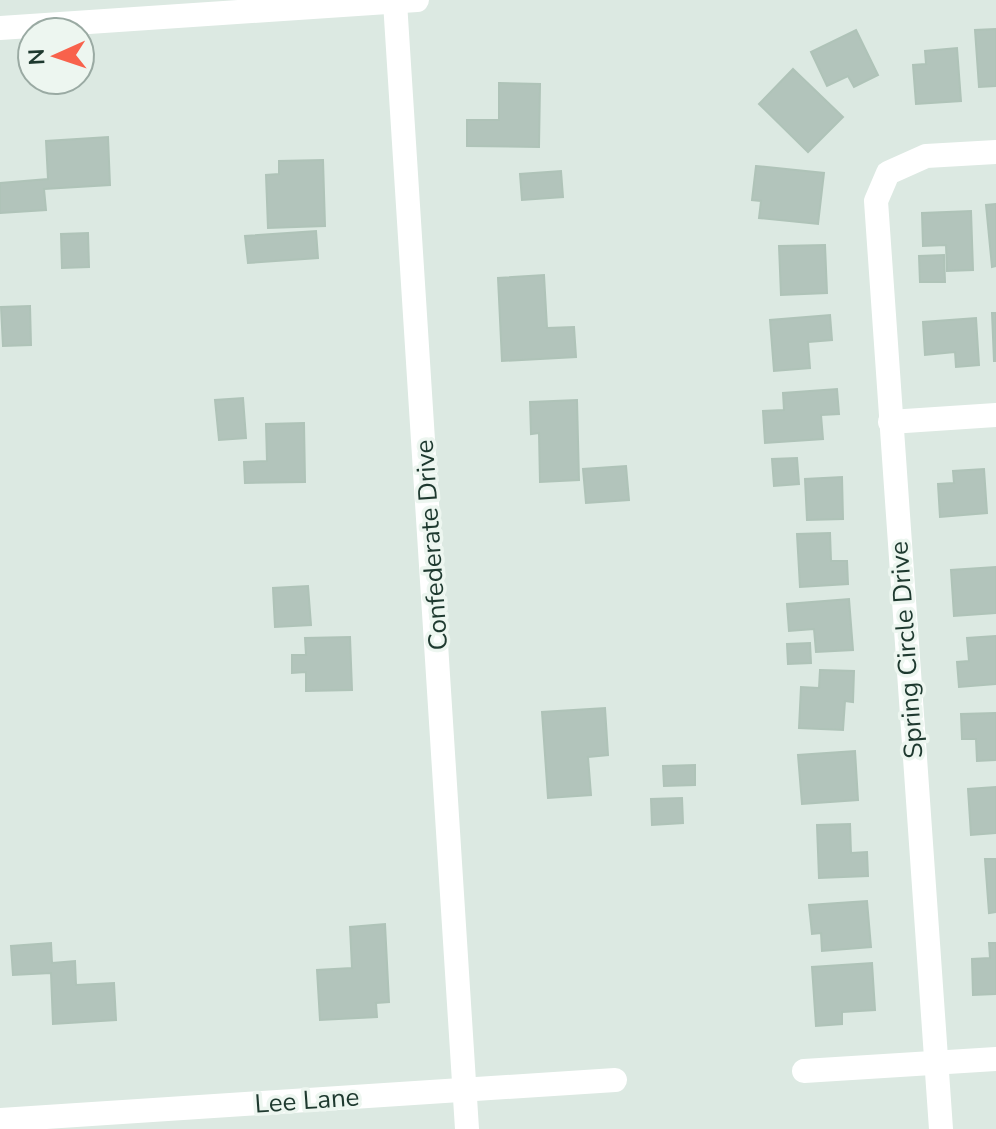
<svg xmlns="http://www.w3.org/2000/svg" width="996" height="1129" viewBox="0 0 996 1129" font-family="'Nunito Sans',sans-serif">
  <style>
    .building { fill: #b2c4bb; stroke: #afc3b8; stroke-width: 2 }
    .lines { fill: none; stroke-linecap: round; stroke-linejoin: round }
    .minor { stroke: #fff; stroke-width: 24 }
    .labels { text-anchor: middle; stroke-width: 7; stroke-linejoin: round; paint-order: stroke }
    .street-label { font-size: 26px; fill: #1e392f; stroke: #edf6f0 }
  </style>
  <rect width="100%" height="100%" fill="#dce9e2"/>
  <g class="building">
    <polygon points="996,29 996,86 979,87 975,30"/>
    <polygon points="856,30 878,75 854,87 848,76 827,86 811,52"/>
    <polygon points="957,48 961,101 916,104 913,65 926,64 925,51"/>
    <polygon points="793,69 843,117 808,152 759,104"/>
    <polygon points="499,83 540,84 539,147 467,146 467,120 499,120"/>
    <polygon points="108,137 110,185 44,189 46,210 0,213 0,183 48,179 46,141"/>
    <polygon points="323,160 325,226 268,228 266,175 279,174 279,161"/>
    <polygon points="756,166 824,173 818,224 759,218 761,201 752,200"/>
    <polygon points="561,171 563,197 522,200 520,174"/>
    <polygon points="996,204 996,266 992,267 986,205"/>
    <polygon points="971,211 973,270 947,271 946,245 923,246 922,213"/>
    <polygon points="316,231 318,258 248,263 245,236"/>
    <polygon points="88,233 89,267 62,268 61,234"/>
    <polygon points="825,245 827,293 781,295 779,246"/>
    <polygon points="944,255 945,282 920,282 919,256"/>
    <polygon points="544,275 547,328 574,327 576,357 502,361 498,278"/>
    <polygon points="30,306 31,345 3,346 1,307"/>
    <polygon points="992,313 996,313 996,361 994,361"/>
    <polygon points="830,315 832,340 808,342 810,368 774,371 770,320"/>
    <polygon points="976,318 979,365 956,367 955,352 925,355 923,322"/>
    <polygon points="837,389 839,414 821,415 823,439 765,443 763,411 784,410 783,393"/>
    <polygon points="243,398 246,438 219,440 215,400"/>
    <polygon points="577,400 579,480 540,482 539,433 531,434 530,402"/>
    <polygon points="304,423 305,482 245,483 244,462 267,461 266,424"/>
    <polygon points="797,458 799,484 774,486 772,459"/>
    <polygon points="626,466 629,500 586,503 583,469"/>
    <polygon points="984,469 987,513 940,517 938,484 954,483 953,471"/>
    <polygon points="842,477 843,519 807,520 805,479"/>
    <polygon points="830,533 831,561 847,561 848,584 800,587 797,534"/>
    <polygon points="996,567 996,613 954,616 951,570"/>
    <polygon points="308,586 311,625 275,627 273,588"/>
    <polygon points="849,599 853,650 816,652 814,629 789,631 787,604"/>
    <polygon points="996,636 996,684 959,687 957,662 969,661 967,638"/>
    <polygon points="350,637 352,690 306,691 306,672 292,673 292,655 306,655 305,638"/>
    <polygon points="810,643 811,663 788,664 787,644"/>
    <polygon points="820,670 854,671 853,702 845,701 843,730 799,728 801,687 819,688"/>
    <polygon points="605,708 608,755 588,757 591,795 548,798 542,712"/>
    <polygon points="996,713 996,760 977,761 976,739 962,739 961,714"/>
    <polygon points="855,751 858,800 802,804 798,755"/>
    <polygon points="695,765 695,785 664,786 663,766"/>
    <polygon points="996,787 996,833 971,835 968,789"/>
    <polygon points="682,798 683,823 652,825 651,799"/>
    <polygon points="850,824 851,853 867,852 868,876 819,878 817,825"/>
    <polygon points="985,859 996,859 996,912 989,913"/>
    <polygon points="867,901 871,947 822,951 821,933 812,934 809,905"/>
    <polygon points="385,924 389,1002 376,1003 377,1017 320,1020 317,970 352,968 350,927"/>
    <polygon points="51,943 52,963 75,961 76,985 114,983 116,1020 53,1024 51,973 13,975 11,946"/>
    <polygon points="989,943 996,943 996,994 973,995 972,959 990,958"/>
    <polygon points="872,963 875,1010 842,1012 842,1024 816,1026 812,967"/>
  </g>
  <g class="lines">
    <g class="minor">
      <polyline points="395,2 467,1129"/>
      <polyline points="0,28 417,0"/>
      <polyline points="890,422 996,415"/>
      <polyline points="804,1071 996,1059"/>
      <polyline points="0,1120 615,1080"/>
      <polyline points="941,1129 876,201 888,173 926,156 996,152"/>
    </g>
  </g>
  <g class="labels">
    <g class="street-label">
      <text transform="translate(431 545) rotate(-94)" y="9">Confederate Drive</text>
      <text transform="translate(906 650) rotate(-94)" y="9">Spring Circle Drive</text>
      <text transform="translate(307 1100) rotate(-4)" y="9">Lee Lane</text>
    </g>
  </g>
  <g transform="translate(56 56) rotate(267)"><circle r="38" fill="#edf6f0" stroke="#9aaaa3" stroke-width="2"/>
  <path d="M0-6L14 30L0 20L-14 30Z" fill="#f8624c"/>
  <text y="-12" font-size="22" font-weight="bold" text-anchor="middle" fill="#1e392f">N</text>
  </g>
</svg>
